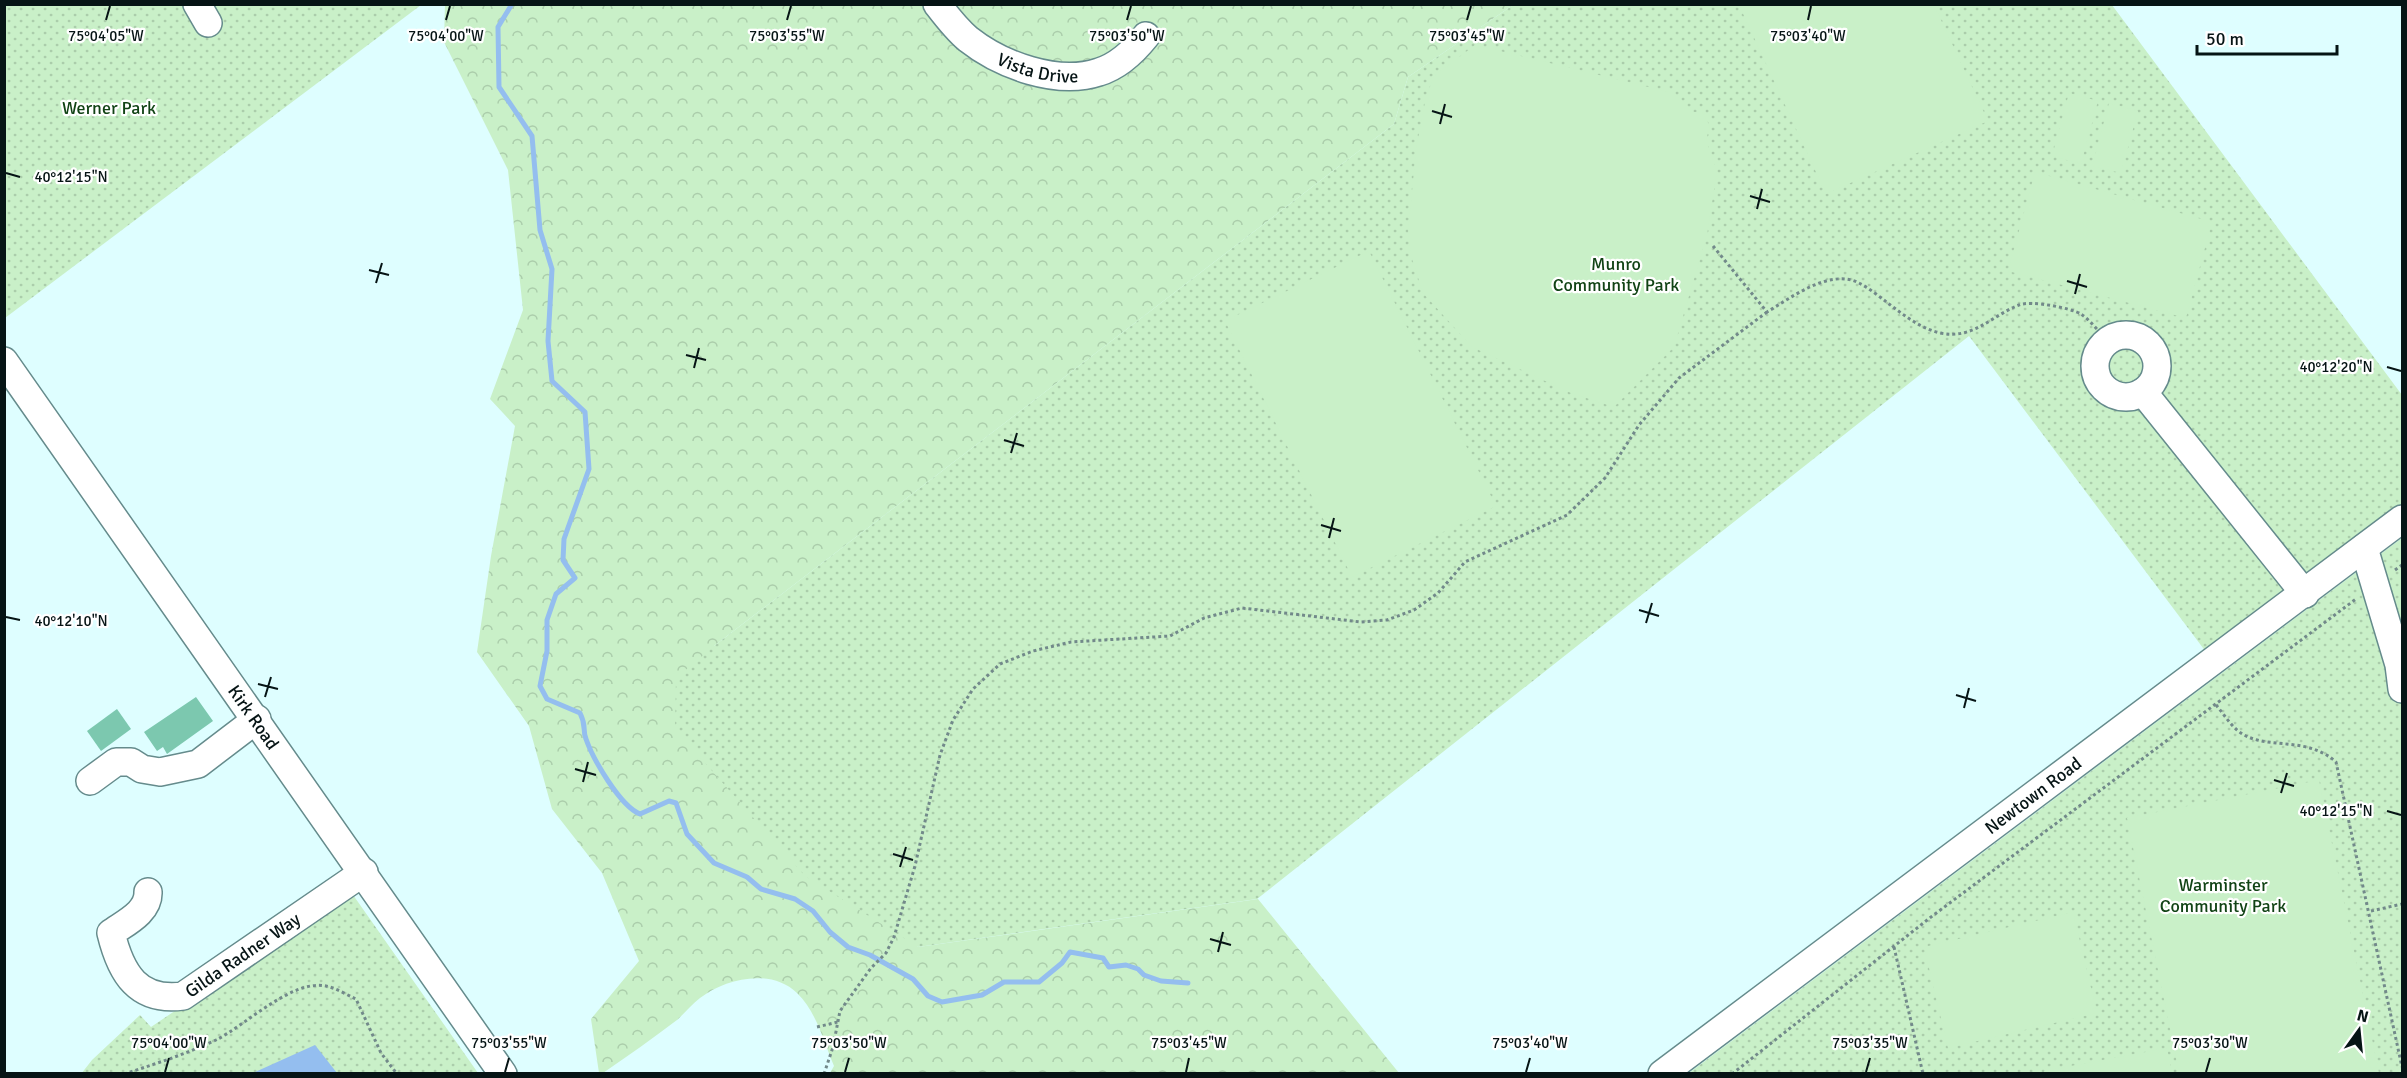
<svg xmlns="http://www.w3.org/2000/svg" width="2407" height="1078" viewBox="0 0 2407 1078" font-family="Signika,sans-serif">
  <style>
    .forest { fill: url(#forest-crowns) }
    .park { fill: url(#park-dots) }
    .garden { fill: #c9f0c8 }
    .water { fill: #94beef }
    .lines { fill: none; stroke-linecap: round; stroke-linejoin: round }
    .stream { stroke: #94beef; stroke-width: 5 }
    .building { fill: #7cc8af }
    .minor-casing { stroke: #658b8c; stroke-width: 30 }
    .path { stroke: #72898a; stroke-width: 3; stroke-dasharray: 3 3; stroke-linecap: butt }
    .minor { stroke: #fff; stroke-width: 27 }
    .ticks { fill: none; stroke: #061415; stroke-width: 2 }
    .labels { text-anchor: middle; stroke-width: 4.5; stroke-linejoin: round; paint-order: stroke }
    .street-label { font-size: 18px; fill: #061415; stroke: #fff }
    .park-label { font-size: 18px; fill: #114315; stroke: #fff }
    .ticks-label { font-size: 15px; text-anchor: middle; fill: #061415; stroke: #fff; stroke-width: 4.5; stroke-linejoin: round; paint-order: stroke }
  </style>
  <defs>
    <pattern id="forest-crowns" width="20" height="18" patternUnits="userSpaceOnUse" patternTransform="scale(1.5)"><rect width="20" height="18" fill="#c9f0c8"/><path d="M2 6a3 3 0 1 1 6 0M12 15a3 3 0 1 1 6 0" fill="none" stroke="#abcdab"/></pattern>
    <pattern id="park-dots" width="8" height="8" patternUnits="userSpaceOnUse" patternTransform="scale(1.5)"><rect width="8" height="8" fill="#c9f0c8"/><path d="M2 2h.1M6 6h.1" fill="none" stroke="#abcdab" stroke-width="1.8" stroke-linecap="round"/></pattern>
  </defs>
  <rect width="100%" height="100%" fill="#defeff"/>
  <path class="forest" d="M 445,4 L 1513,5 L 1408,77 L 1394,124 L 714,646 L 918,947 L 1258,899 L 1399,1073 L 830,1073 L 834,1066 C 824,1042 816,1011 797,993 C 771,968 726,978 700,998 C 692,1004 685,1013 677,1020 C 653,1038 628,1056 603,1073 L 599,1073 L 591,1019 L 639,961 L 602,873 L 552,809 L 529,726 L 477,652 L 491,556 L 515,426 L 490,399 L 523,310 L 508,170 L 444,42 Z"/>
  <g class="park">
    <polygon points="5,5 421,5 5,318"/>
    <polygon points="1513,5 2112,5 2402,395 2402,506 2206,652 1969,336 1257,899 918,947 805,876 675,729 676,678 714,646 1394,124 1408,77"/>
    <polygon points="2402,538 2402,1073 1689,1073"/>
    <polygon points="351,892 478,1073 81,1074 92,1060 140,1015 151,1027"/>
  </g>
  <g class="garden">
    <polygon points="1739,5 1934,5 1988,121 1826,194"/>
    <polygon points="1475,45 1669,92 1689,112 1702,112 1710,126 1706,140 1717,171 1707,235 1674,347 1614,407 1571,393 1472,347 1423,293 1412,259 1408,234 1416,149 1426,97 1434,76"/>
    <polygon points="2069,93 2098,101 2081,164 2052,156"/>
    <polygon points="2109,103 2138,111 2121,173 2092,166"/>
    <polygon points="2035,172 2212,222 2186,318 2008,271"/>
    <polygon points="1369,251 1496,506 1352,577 1225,321"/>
    <polygon points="2319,780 2379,1073 2179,1073 2127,818"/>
    <polygon points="2073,912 2097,1013 1948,1048 1924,947"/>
    <polygon points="2167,1048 2172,1073 2045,1073 2044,1071"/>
  </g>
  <polygon class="water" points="315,1045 337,1073 253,1073"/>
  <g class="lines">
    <path class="stream" d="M 512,4 L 498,27 L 499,87 L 532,136 L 540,230 L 552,269 L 548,341 L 552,381 L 585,412 L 589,469 L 564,539 L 563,560 L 575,578 L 556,594 L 547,620 L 547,651 L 540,686 L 547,699 L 580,713 C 587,727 582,729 586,739 C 593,759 620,806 640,814 L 669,801 L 676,803 L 687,834 L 714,863 L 747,877 L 761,889 L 795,899 L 813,911 L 830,932 L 848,947 L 870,955 L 913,979 L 928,996 L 942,1002 L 982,995 L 1004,982 L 1039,982 L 1062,963 L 1070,952 L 1103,958 L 1109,967 L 1126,965 L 1138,969 L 1144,975 L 1161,981 L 1188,983"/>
  </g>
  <g class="building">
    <polygon points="196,697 213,721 167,754 163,747 157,751 144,732"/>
    <polygon points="117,709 131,729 101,751 87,731"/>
  </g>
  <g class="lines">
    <defs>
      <g id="minor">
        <polyline points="197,4 208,23"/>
        <path id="s1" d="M 937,4 C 947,17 956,29 968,39 C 1001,65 1057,86 1099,72 C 1119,66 1134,51 1146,36"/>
        <circle cx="2126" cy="366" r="31"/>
        <path id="s2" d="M 4,361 L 503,1074"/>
        <polyline points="2143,392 2305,594"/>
        <polyline points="2364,548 2399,665 2402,689"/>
        <polyline points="90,781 116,762 131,762 142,769 160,772 198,764 257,719"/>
        <path id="s3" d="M 148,892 C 149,912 125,923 111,933 C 121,974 138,1002 183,996 L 364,872"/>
        <path id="s4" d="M 1662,1074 L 2402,519"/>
      </g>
    </defs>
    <use href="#minor" class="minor-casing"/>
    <g class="path">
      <path d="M 1713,246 L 1767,312 C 1792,297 1830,268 1859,283 C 1869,288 1880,297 1889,304 C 1905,316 1920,328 1940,333 C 1973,340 1991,316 2019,305 C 2030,300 2071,308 2081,314 C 2091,321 2099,332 2107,340"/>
      <polyline points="2395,570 2402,565"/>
      <path d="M 2216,705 C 2223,713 2229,723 2237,730 C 2262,752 2305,734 2336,762 L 2402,1067"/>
      <polyline points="2371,911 2402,904"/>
      <polyline points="1894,947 1923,1074"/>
      <polyline points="817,1027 838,1022"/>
      <path d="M 124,1074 C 155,1064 186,1054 216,1040 C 246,1025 292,979 326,986 C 336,988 347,995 356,999 L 381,1053 L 397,1074"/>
      <polyline points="824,1074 833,1047 840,1011 871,968 886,953 894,937 915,866 940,755 953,720 973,689 1000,664 1033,651 1071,642 1170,636 1204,618 1242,608 1361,622 1387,620 1414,610 1438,593 1465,562 1567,515 1605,478 1639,425 1679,378 1767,312"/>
      <polyline points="1732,1074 1931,917 2356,599"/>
    </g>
    <use href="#minor" class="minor"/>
  </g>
  <path class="ticks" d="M 106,20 L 110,6M 446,20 L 450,6M 787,20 L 791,6M 1127,20 L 1131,6M 1467,20 L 1471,6M 1808,20 L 1811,6M 1432,111 L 1452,117M 1440,124 L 1445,104M 6,173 L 20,177M 1750,196 L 1770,202M 1757,209 L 1762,189M 369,270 L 389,275M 2067,281 L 2087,287M 376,283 L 382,263M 2075,294 L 2080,274M 686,355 L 706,360M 2387,367 L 2401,371M 694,368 L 699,348M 1004,440 L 1024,446M 1011,453 L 1017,433M 1321,525 L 1341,531M 1329,538 L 1334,518M 1639,610 L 1659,616M 6,617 L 20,620M 1646,623 L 1652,603M 258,684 L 278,689M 1956,695 L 1976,701M 265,697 L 271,677M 1964,708 L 1969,688M 575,769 L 596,775M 2274,780 L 2294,786M 583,782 L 588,762M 2281,793 L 2287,773M 2387,811 L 2401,815M 893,854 L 913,860M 900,867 L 906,847M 1210,939 L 1231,945M 1218,952 L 1223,932M 165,1072 L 169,1058M 505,1072 L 509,1058M 845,1072 L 849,1058M 1186,1072 L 1189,1058M 1526,1072 L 1530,1058M 1866,1072 L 1870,1058M 2206,1072 L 2210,1058"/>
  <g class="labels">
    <g class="street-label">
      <text dy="6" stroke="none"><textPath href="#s1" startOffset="124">Vista Drive</textPath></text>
      <text dy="6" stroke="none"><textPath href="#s2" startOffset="435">Kirk Road</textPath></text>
      <text dy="6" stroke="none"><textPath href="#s4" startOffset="464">Newtown Road</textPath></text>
      <text dy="6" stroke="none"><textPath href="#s3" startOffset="238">Gilda Radner Way</textPath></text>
    </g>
    <g class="park-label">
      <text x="109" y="114">Werner Park</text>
      <text x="1616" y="270">Munro<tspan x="1616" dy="21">Community Park</tspan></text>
      <text x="2223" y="891">Warminster<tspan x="2223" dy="21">Community Park</tspan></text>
    </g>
  </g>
  <g class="ticks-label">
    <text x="106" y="41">75°04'05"W</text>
    <text x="446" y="41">75°04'00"W</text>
    <text x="787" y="41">75°03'55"W</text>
    <text x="1127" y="41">75°03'50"W</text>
    <text x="1467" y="41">75°03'45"W</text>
    <text x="1808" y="41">75°03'40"W</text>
    <text x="71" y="182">40°12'15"N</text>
    <text x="2336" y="372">40°12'20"N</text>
    <text x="71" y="626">40°12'10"N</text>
    <text x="2336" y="816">40°12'15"N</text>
    <text x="169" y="1048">75°04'00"W</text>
    <text x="509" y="1048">75°03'55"W</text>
    <text x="849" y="1048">75°03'50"W</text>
    <text x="1189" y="1048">75°03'45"W</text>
    <text x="1530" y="1048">75°03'40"W</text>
    <text x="1870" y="1048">75°03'35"W</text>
    <text x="2210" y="1048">75°03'30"W</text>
  </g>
  <rect width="2407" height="1078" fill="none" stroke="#061415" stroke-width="12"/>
  <g transform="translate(2359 1030) rotate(15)" stroke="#ffffff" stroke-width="4.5" paint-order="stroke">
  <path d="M0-4.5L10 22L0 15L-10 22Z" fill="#061415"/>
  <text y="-9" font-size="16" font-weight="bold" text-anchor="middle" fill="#061415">N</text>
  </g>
  <path d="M2197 45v9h140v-9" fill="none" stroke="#061415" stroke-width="3"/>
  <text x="2206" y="45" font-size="18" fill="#061415" stroke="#ffffff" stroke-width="4.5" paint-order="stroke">50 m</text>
</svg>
